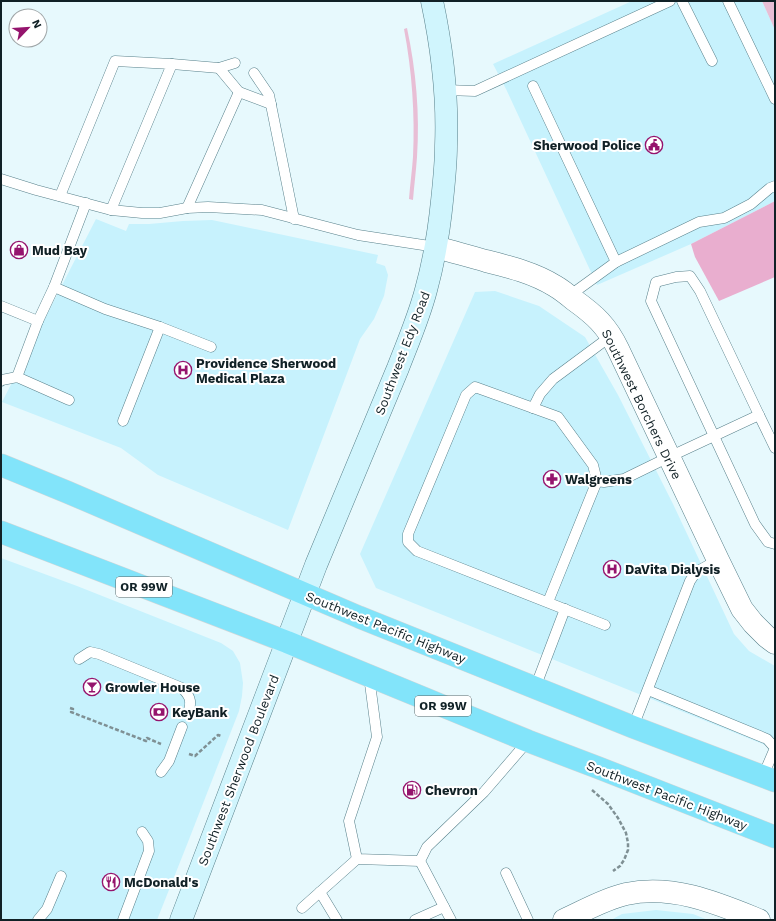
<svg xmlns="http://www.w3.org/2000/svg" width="776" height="921" viewBox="0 0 776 921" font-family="'Work Sans',sans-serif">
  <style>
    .built { fill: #c7f2fd }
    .green { fill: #e8bed5 }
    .forest { fill: #e9aecf }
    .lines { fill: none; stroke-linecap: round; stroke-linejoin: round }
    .service-casing { stroke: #58818b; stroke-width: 11 }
    .tertiary-casing { stroke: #58818b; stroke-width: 23 }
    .secondary-casing { stroke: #58818b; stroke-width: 23 }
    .trunk-casing { stroke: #d4d7d8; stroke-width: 23 }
    .path { stroke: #7f9094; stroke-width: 2.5; stroke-dasharray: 4 2; stroke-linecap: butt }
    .service { stroke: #fff; stroke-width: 10 }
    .tertiary { stroke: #fff; stroke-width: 22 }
    .secondary { stroke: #d0f5fd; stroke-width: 22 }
    .trunk { stroke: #82e4fa; stroke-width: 22 }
    .labels { text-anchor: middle; stroke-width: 4; stroke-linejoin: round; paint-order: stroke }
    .shield { fill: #fff; stroke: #586467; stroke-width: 1 }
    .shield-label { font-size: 12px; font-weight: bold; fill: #112126 }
    .poi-label { font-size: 13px; font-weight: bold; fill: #112126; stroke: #fff; text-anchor: start }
    .street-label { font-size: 13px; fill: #112126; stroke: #fff }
  </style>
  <rect width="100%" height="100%" fill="#e7f9fd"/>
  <g class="built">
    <polygon points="632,1 762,1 775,30 775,201 691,244 597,285 506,89 493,64"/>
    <polygon points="96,219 126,231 129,224 149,224 183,221 212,220 378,255 376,263 385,266 388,275 384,296 374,319 360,339 288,530 158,475 121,448 2,402"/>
    <polygon points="495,291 539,306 585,337 618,395 673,504 734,634 749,651 775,666 775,749 376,588 360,554 475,292"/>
    <polygon points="1,558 77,586 221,643 233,651 240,663 243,683 242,696 239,711 188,842 157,920 1,920"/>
    <polygon points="656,910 693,914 708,920 611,920 622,914"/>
  </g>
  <g class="green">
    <polygon points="762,1 775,1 775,30"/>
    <path d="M 407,28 C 416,70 420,114 417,157 C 416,172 414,186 413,200 L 409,199 C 410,185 412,171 413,157 C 415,114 412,71 404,29 Z"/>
  </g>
  <polygon class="forest" points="775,201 775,277 719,301 695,257 691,244"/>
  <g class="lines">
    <defs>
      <g id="service">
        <polyline points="682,1 712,61"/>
        <polyline points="728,1 775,99"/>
        <polyline points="172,64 219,68 235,63"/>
        <polyline points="219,68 239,92 271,104"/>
        <polyline points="254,73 269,95 294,219"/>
        <polyline points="533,86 616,262"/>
        <polyline points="445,90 475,91 670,1"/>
        <polyline points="1,179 36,190 111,210 142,213 160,213 187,208 208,207 262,210 358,235 436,247"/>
        <polyline points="60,196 115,61 172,64 111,210"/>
        <polyline points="187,208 239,92"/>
        <polyline points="54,287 105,309 160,327 211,347"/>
        <polyline points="569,296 616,262 699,222 724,218 751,204 770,188 775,186"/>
        <polyline points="1,306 38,321 54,287 86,203"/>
        <polyline points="17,377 38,321"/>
        <polyline points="1,381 2,380 17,377 69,400"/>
        <polyline points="533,408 540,394 553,379 611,336"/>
        <polyline points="759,415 700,291 690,276 676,277 656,282 651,301 755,524 768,542 775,544"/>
        <polyline points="123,421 160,327"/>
        <polyline points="597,481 593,465 558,417 475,387 466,395 408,534 408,542 417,551 605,625"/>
        <polyline points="548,602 597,481 604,482 624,479 669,457 759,415 775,448"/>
        <path d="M 79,659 L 90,652 L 99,654 L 182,688 C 189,695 192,700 189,710"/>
        <polyline points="369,676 377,737 349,821 357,859 420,861"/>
        <polyline points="535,688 565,609"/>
        <polyline points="648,690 767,739 775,748 763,776"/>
        <polyline points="633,727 690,581 696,572 718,560"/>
        <polyline points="161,772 169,761 182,727"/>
        <polyline points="506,873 528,920"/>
        <polyline points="320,892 337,920"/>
        <polyline points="302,908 357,859"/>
        <polyline points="38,920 47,909 61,876"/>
        <polyline points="123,920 149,851 148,841 142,832"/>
        <polyline points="415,920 444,907"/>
        <polyline points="451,920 420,861 427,847 484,792 528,741"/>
      </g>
      <g id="tertiary">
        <path d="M 436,247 C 453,252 469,256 486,261 C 510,267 534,273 555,286 C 562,290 568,295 574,300 C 595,315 607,326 618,349 L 718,560 L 742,609 L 753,623 L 767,637 L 775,643"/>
        <path d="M 564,920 C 584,911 604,899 626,894 C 673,884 717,903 759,920"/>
      </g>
      <path id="secondary" d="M 181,920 L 316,565 L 398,368 C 408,342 419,317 426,290 C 434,261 439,231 442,201 C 444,182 446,164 446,146 C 448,98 442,48 432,1"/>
      <g id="trunk">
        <polyline points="1,465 67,492 359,617 633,727 775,781"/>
        <polyline points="1,532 287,642 528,741 599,768 775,837"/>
      </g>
    </defs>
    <use href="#service" class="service-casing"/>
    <use href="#tertiary" class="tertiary-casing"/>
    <use href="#secondary" class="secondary-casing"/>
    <use href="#trunk" class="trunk-casing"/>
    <g class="path">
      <polyline points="70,708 73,709 71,712 146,741 147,738 161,744"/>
      <polyline points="189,754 195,756 218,735 221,736"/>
      <polyline points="592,790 608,804 618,818 626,833 628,843 628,850 624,860 620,866 613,871"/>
    </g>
    <use href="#service" class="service"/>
    <use href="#tertiary" class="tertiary"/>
    <use href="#secondary" class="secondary"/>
    <use href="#trunk" class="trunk"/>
  </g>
  <defs>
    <symbol id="civic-ring" viewBox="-11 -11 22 22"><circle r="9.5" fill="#fff" stroke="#95146d" stroke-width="1.5"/><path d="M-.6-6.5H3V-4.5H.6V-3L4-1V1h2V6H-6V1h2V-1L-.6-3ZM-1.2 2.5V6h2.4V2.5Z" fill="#95146d"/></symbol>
    <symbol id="shop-ring" viewBox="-11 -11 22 22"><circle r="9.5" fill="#fff" stroke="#95146d" stroke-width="1.5"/><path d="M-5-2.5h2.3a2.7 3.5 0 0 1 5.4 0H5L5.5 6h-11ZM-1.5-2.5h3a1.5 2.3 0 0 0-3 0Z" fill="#95146d"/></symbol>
    <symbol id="hospital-ring" viewBox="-11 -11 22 22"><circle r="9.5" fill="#fff" stroke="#95146d" stroke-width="1.5"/><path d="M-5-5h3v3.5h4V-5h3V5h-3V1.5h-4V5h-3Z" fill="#95146d"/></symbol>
    <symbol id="pharmacy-ring" viewBox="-11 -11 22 22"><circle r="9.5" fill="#fff" stroke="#95146d" stroke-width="1.5"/><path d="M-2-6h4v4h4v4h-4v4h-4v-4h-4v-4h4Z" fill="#95146d"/></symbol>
    <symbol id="bar-ring" viewBox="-11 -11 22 22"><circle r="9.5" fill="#fff" stroke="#95146d" stroke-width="1.5"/><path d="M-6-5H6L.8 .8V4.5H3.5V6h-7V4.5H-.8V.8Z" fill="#95146d"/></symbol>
    <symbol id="bank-ring" viewBox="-11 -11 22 22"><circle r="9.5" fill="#fff" stroke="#95146d" stroke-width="1.5"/><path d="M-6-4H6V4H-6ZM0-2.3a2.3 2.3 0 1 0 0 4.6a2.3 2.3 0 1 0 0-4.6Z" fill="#95146d"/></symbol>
    <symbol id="fuel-ring" viewBox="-11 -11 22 22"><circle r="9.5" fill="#fff" stroke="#95146d" stroke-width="1.5"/><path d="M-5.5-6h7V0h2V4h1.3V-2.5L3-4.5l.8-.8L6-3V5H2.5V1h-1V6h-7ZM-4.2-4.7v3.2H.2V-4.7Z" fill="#95146d"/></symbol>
    <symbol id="restaurant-ring" viewBox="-11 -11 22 22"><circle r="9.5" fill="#fff" stroke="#95146d" stroke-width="1.5"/><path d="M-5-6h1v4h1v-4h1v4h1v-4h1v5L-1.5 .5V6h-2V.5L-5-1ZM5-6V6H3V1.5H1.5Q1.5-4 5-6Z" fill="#95146d"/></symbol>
  </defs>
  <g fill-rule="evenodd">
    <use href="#civic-ring" x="644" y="135" width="20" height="20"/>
    <use href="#shop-ring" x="9" y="240" width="20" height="20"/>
    <use href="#hospital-ring" x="173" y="360" width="20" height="20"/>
    <use href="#pharmacy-ring" x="542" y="469" width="20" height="20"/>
    <use href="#hospital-ring" x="602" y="559" width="20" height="20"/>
    <use href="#bar-ring" x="82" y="677" width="20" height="20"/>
    <use href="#bank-ring" x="149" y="702" width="20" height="20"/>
    <use href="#fuel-ring" x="402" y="780" width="20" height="20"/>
    <use href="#restaurant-ring" x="101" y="872" width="20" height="20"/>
  </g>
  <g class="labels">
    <g class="shield">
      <rect x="116" y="577" width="56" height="20" rx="3"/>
      <rect x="415" y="696" width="56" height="20" rx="3"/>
    </g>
    <g class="shield-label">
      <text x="144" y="591">OR 99W</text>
      <text x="443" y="710">OR 99W</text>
    </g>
    <g class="poi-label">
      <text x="641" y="150" text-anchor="end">Sherwood Police</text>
      <text x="32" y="255">Mud Bay</text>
      <text x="196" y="368">Providence Sherwood<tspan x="196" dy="15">Medical Plaza</tspan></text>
      <text x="565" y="484">Walgreens</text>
      <text x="625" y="574">DaVita Dialysis</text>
      <text x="105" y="692">Growler House</text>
      <text x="172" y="717">KeyBank</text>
      <text x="425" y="795">Chevron</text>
      <text x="124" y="887">McDonald's</text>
    </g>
    <g class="street-label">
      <text transform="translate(402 353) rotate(-69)" y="5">Southwest Edy Road</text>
      <text transform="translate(642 404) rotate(64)" y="5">Southwest Borchers Drive</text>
      <text transform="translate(386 627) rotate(22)" y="5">Southwest Pacific Highway</text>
      <text transform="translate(238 770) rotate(-69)" y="5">Southwest Sherwood Boulevard</text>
      <text transform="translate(667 795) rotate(21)" y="5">Southwest Pacific Highway</text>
    </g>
  </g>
  <rect width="776" height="921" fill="none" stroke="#112126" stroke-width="4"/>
  <g transform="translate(28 28) rotate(65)"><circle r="19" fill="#ffffff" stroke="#a0a6a8"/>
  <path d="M0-3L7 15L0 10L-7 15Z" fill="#95146d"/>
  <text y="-6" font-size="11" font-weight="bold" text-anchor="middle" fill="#112126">N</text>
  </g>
</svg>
